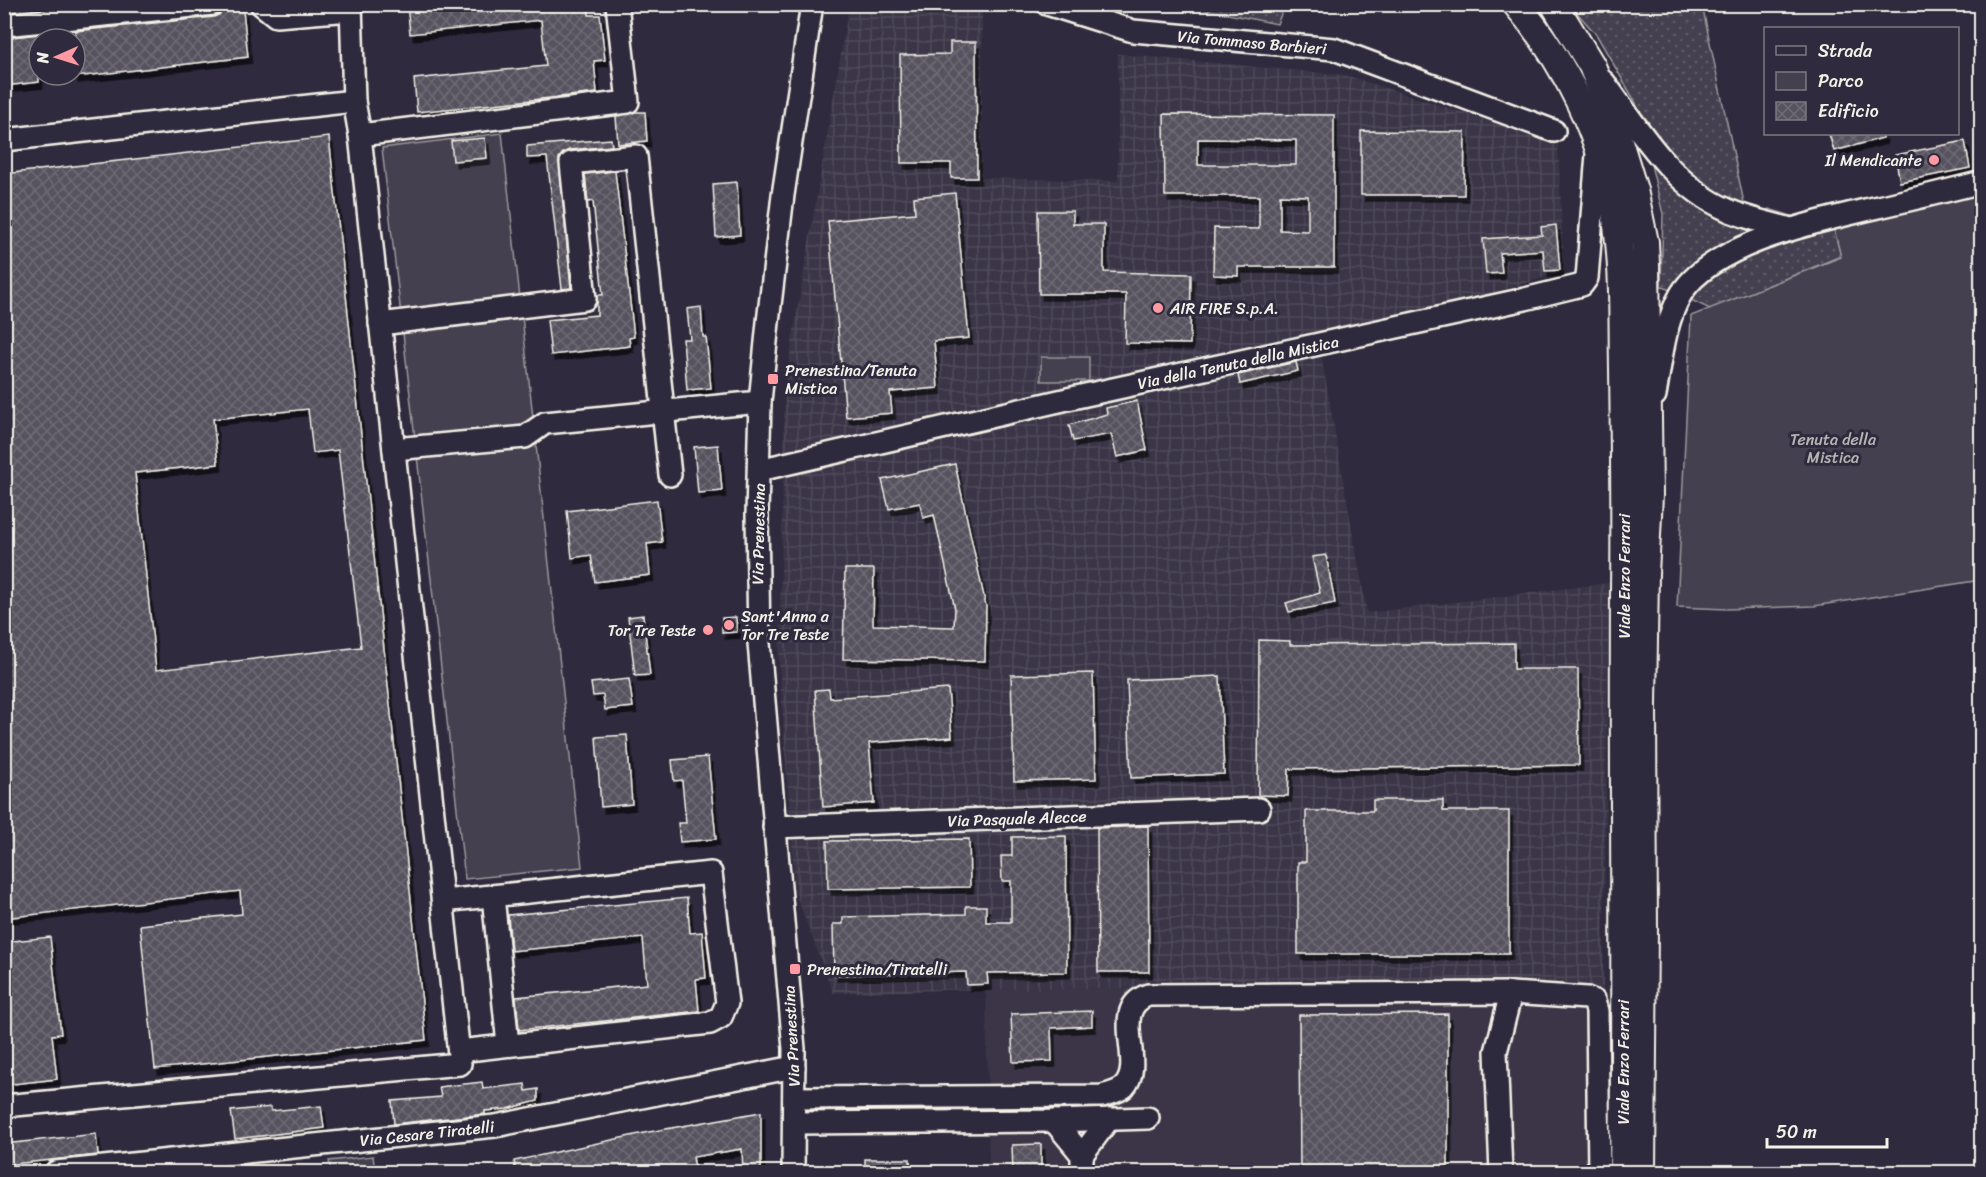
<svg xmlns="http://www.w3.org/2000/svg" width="1986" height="1177" viewBox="0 0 1986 1177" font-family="Sriracha,sans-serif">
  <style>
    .built { fill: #3b3647 }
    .industrial { fill: url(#industrial-grid) }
    .grass { fill: url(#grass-dots); stroke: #9c989c; stroke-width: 1.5 }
    .green { fill: #454050; stroke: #9c989c; stroke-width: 1.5 }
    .building { fill: url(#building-cross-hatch); stroke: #f4f1e8; stroke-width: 1.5; fill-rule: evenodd; filter: url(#shadow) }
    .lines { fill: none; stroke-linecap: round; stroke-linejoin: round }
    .minor-casing { stroke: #f4f1e8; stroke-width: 26 }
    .major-casing { stroke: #f4f1e8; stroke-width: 30 }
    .minor { stroke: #2f2a3d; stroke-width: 21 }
    .major { stroke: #2f2a3d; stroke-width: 26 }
    .poi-dot { fill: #ff9aa2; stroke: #2f2a3d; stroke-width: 2 }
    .labels { text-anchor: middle; stroke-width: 6; stroke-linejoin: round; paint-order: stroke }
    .street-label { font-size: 16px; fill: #f4f1e8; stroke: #2f2a3d }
    .poi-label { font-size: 16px; fill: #f4f1e8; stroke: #2f2a3d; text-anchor: start }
    .park-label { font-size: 16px; fill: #b7b3b3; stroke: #2f2a3d }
  </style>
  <defs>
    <pattern id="industrial-grid" width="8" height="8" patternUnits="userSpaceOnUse" patternTransform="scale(1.5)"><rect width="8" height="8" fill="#3b3647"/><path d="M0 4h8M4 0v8" fill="none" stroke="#4e4a59"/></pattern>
    <pattern id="grass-dots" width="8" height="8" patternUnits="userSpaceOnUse" patternTransform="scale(1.5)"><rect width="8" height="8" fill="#454050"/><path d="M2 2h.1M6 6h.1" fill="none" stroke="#605c69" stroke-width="1.8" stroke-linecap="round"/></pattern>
    <pattern id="building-cross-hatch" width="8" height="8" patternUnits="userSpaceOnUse" patternTransform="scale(1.5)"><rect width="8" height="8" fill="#56525f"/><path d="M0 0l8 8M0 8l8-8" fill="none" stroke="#6f6b76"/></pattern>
    <filter id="shadow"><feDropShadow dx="3.5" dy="6" stdDeviation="0" flood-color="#0009"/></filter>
  </defs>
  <rect width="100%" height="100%" fill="#2f2a3d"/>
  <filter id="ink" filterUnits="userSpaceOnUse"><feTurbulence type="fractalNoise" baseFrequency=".0167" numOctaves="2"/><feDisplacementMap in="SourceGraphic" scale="12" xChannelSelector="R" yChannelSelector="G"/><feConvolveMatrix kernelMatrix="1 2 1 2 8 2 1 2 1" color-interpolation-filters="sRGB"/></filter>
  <g filter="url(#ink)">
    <polygon class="built" points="1603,987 1610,1172 989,1172 986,989"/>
    <polygon class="industrial" points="849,5 982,5 982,178 1118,181 1118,54 1345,75 1558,143 1564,272 1319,343 1367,613 1609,583 1603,987 986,989 833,993 795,892 779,661 785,384"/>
    <g class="grass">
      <polygon points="5,4 161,5 5,27"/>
      <polygon points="1183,5 1285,5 1277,24"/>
      <polygon points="1570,5 1702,5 1747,217 1769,209 1834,229 1841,256 1710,309 1661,286 1663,214 1636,103 1596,34"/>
    </g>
    <g class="green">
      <polygon points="502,133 582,867 465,879 382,148"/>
      <polygon points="1981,193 1981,580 1814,606 1727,609 1677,607 1691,316 1841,257 1834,229"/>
      <rect x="1041" y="357" width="48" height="24"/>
      <polygon points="373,1156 375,1172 331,1172 329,1161"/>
    </g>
    <g class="building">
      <polygon points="407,4 588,4 589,15 600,15 605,60 594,61 597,93 417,112 414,79 546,66 541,20 410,34"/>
      <polygon points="243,10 248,57 75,77 75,31 214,17 222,12"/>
      <polygon points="39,34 39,82 4,86 4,38"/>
      <polygon points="950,42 976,42 977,178 951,178 951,163 901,163 900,55 950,54"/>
      <polygon points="635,112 645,112 647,141 618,144 616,116"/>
      <path d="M 1164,114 L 1334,115 L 1334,267 L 1238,267 L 1238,276 L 1213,275 L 1214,228 L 1259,229 L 1259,196 L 1165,196 ZM 1198,139 L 1296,140 L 1296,165 L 1198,165 ZM 1280,195 L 1308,196 L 1308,231 L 1280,230 Z"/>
      <polygon points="1361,131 1465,132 1464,195 1361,195"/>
      <polygon points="1829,134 1883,134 1883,138 1834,151"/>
      <path d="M 329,137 L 426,1040 L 155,1069 L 140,925 L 242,914 L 240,891 L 4,918 L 4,174 ZM 308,409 L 313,453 L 338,450 L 361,647 L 156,670 L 135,473 L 218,464 L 213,419 Z"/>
      <polygon points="485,138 487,158 453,161 451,141"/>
      <polygon points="611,139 612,146 569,150 563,153 559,158 571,288 562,289 547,157 527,158 527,146"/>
      <polygon points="1965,141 1970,168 1900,182 1895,155"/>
      <polygon points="615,171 634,337 629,338 630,346 551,355 547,320 597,315 597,295 603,295 593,201 588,202 585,174"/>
      <polygon points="737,182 740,235 716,237 713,184"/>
      <polygon points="955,193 969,338 934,341 938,388 890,392 892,413 846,417 828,221 915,213 914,197"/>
      <polygon points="1038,211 1073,211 1073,224 1104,224 1104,272 1191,274 1190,344 1125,343 1126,294 1039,294"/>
      <polygon points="1556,225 1560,270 1545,271 1543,250 1500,253 1502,273 1486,274 1483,239 1542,235 1541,227"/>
      <polygon points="701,307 703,337 706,337 711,388 687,390 683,339 690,339 687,309"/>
      <polygon points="1296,362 1298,371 1240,384 1238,375"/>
      <polygon points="1137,401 1147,450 1117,457 1111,434 1073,441 1069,425 1107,414 1106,408"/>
      <polygon points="718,445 722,491 698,493 694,447"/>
      <polygon points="955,464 986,606 985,661 843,659 845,569 874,569 873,625 954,627 955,609 934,515 923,518 920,503 889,509 882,480"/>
      <polygon points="657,500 662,542 647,544 650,575 595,582 591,555 572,558 567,511"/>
      <polygon points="1326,555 1335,603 1289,612 1286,603 1320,593 1312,557"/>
      <polygon points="643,615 650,675 635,676 628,617"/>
      <polygon points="736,617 737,632 722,633 722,618"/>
      <polygon points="1259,640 1290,641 1290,645 1514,643 1514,669 1578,669 1579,765 1289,769 1288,796 1258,795"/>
      <polygon points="1093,673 1096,779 1014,781 1011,675"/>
      <polygon points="1220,676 1224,774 1131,778 1127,680"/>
      <polygon points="629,679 633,707 605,710 603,695 593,696 591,683"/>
      <polygon points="829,689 830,698 948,689 952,737 869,743 874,803 823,807 815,690"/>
      <polygon points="627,735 632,804 601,807 596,737"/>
      <polygon points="708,757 716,839 680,842 678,823 686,823 682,780 674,781 672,760"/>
      <polygon points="1373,800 1443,800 1443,811 1509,811 1509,954 1298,954 1298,862 1306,862 1306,811 1373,811"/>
      <polygon points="1148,826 1149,972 1098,972 1097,828"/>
      <polygon points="1066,836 1067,972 987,973 988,984 967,985 966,972 834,975 833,924 843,924 843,917 966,914 966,906 986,906 986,922 1011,922 1011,881 1002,881 1001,856 1012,856 1012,837"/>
      <polygon points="969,839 970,887 828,889 827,841"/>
      <polygon points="687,898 690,933 702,932 706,978 696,979 699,1011 519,1030 516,997 647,984 643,938 511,951 508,915"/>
      <polygon points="50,937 61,1034 52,1035 57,1079 4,1085 4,942"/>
      <polygon points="1092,1011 1092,1026 1051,1028 1052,1061 1013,1062 1011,1014"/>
      <polygon points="1448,1014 1448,1173 1300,1173 1299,1015"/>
      <polygon points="482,1082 483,1089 525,1084 526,1091 538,1089 538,1101 507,1109 485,1111 485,1114 394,1124 392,1101 441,1097 439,1087"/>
      <polygon points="321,1106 324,1128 235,1139 231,1111 271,1107 271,1111"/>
      <polygon points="761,1112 761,1173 743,1173 742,1149 693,1157 696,1173 516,1173 514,1161 649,1132"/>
      <polygon points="96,1134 98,1155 4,1165 4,1144"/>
      <polygon points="1041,1144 1041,1173 1013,1173 1012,1145"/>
      <polygon points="865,1159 910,1159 911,1173 865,1173"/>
    </g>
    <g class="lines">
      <defs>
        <g id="minor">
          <polyline points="261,4 276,16 351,10"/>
          <polyline points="351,4 354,101 360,135 628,102 617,4"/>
          <polyline points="1047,4 1133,31 1334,49 1554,131"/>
          <polyline points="4,25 213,4"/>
          <path d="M 1604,82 C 1639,129 1672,186 1728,210 C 1748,219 1770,223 1790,229"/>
          <polyline points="4,140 354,101"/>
          <polyline points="380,324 585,299 571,163 636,156 670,475"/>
          <path d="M 1655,395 C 1661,362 1664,323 1681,294 C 1712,243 1820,221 1874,208 C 1910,200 1946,191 1982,182"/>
          <polyline points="394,449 525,437 545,423 760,402"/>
          <polyline points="759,470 1072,398 1525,299 1582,285 1587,278 1597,154"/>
          <polyline points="774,827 1259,809"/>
          <polyline points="493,896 508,1045"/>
          <polyline points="443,901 711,873 727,1003 721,1017 710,1023 459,1051"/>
          <path d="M 794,1098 L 1102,1096 C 1109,1094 1118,1092 1124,1087 C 1147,1063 1108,1009 1148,995 L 1511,993 L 1587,998 L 1594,1001 L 1597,1011 L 1599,1172"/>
          <polyline points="4,1106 460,1064 360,135"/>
          <polyline points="1054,1121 1082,1155 1082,1172"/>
          <polyline points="794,1123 1054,1121 1148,1118"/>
          <polyline points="1082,1155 1109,1119"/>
          <polyline points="56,1172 495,1126 794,1067"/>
          <polyline points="793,1172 794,1049 759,643 757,514 760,402 768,322 783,195 812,4"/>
          <polyline points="1501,1172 1496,1052 1511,993"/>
        </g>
        <g id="major">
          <path d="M 1516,4 C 1566,63 1602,137 1615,213 C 1624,264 1622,317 1623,369 C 1624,443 1625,517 1624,591 C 1623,785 1626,979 1623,1172"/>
          <polyline points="1554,4 1592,66 1610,112 1634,190 1645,242 1646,264 1649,495 1645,574 1643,704 1644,930 1642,1172"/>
        </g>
      </defs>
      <use href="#minor" class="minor-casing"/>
      <use href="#major" class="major-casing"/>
      <use href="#minor" class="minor"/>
      <use href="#major" class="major"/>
    </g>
  </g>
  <g class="poi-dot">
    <circle cx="1934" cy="160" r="6"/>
    <circle cx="1158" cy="308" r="6"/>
    <rect x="767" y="373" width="12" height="12" rx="3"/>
    <circle cx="729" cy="625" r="6"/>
    <circle cx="708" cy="630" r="6"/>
    <rect x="789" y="963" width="12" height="12" rx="3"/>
  </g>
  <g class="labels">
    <g class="street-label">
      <text transform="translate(1252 42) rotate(5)" y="6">Via Tommaso Barbieri</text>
      <text transform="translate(1238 362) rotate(-12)" y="6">Via della Tenuta della Mistica</text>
      <text transform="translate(758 534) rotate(-89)" y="6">Via Prenestina</text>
      <text transform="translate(1624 576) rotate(-90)" y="6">Viale Enzo Ferrari</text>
      <text transform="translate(1017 818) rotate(-2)" y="6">Via Pasquale Alecce</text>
      <text transform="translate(791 1036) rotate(-93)" y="6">Via Prenestina</text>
      <text transform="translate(1623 1062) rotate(-90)" y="6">Viale Enzo Ferrari</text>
      <text transform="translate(427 1133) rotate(-6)" y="6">Via Cesare Tiratelli</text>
    </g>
    <g class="poi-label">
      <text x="1922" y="166" text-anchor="end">Il Mendicante</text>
      <text x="1170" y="314">AIR FIRE S.p.A.</text>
      <text x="785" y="376">Prenestina/Tenuta<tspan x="785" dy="18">Mistica</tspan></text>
      <text x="741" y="622">Sant'Anna a<tspan x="741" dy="18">Tor Tre Teste</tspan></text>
      <text x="696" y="636" text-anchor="end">Tor Tre Teste</text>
      <text x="807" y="975">Prenestina/Tiratelli</text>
    </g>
    <g class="park-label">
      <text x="1833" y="445">Tenuta della<tspan x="1833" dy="18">Mistica</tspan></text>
    </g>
  </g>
  <rect width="1986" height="1177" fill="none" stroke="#2f2a3d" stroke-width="24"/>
  <rect x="12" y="12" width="1962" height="1153" fill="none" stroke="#f4f1e8" stroke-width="2" filter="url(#ink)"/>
  <rect x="1764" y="27" width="195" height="108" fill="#2f2a3d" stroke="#7e7a81" stroke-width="1.5"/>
  <rect x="1776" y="46" width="30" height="9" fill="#2f2a3d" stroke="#7e7a81" stroke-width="1.5"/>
  <text x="1818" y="57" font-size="18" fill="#f4f1e8">Strada</text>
  <rect x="1776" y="72" width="30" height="18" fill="#454050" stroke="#7e7a81" stroke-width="1.5"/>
  <text x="1818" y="87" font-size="18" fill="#f4f1e8">Parco</text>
  <rect x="1776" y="102" width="30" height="18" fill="url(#building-cross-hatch)" stroke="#7e7a81" stroke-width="1.5"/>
  <text x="1818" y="117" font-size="18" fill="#f4f1e8">Edificio</text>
  <g transform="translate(57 57) rotate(267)"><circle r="28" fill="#2f2a3d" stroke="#7e7a81" stroke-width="1.5"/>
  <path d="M0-4.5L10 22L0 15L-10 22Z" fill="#ff9aa2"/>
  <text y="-9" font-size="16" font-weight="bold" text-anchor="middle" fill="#f4f1e8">N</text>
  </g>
  <path d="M1767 1138v9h120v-9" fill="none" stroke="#f4f1e8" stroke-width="3"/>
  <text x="1776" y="1138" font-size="18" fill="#f4f1e8" stroke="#2f2a3d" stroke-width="4.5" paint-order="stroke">50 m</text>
</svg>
